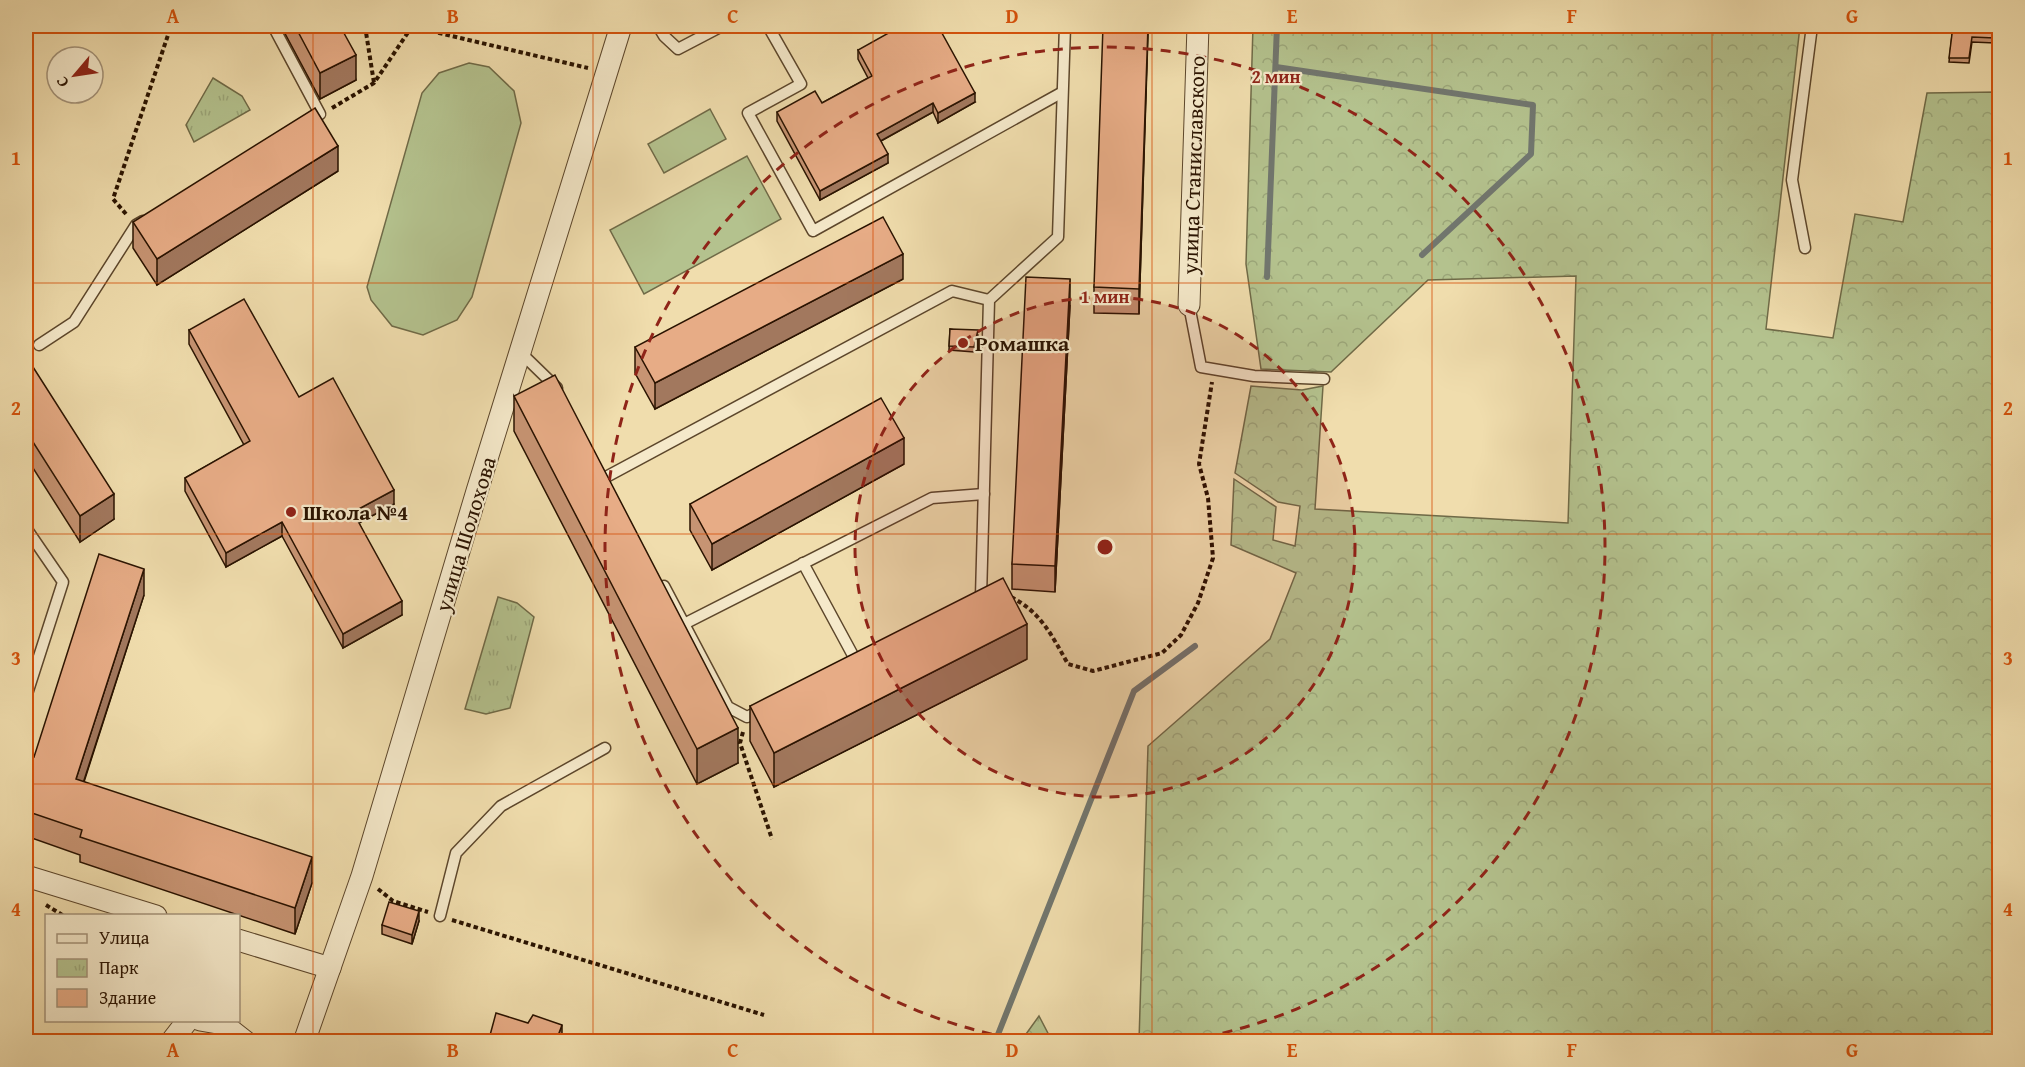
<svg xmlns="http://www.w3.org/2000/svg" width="2025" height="1067" viewBox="0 0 2025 1067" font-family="'Gentium Book Plus',serif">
<defs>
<pattern id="forest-crowns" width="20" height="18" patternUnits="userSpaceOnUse" patternTransform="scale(1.5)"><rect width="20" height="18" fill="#b4c28e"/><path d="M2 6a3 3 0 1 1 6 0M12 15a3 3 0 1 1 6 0" fill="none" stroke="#9ba679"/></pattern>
<pattern id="park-tufts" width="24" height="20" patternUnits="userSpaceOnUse" patternTransform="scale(1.5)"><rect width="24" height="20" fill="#b4c28e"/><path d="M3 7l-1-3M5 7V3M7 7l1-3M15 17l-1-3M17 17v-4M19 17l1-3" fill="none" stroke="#9ba679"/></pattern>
</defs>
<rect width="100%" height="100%" fill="#f0ddad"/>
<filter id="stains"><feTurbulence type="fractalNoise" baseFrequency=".00333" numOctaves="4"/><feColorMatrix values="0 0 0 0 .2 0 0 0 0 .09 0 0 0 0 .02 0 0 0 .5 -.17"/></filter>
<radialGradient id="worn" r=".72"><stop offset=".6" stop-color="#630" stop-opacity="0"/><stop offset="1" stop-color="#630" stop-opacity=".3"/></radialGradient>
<g fill="#b4c28e" stroke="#6f6a47" stroke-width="1.5">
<polygon points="469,63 489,67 514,91 521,123 472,297 457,320 423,335 392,326 371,300 367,287 422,93 439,73"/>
<polygon points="710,109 726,139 664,173 648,144"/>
<polygon points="747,156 781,219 644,294 610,230"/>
</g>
<g fill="url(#forest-crowns)" stroke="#6f6a47" stroke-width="1.5">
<polygon points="1253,26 1581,26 1607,30 1608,26 1800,26 1766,329 1833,338 1855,214 1903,222 1927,93 1999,92 1999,1041 1139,1041 1148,746 1270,639 1296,573 1231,545 1234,479 1276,507 1273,540 1295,546 1300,506 1278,502 1235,473 1251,386 1302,390 1323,386 1315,509 1568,523 1576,276 1428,280 1331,372 1261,369 1246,264"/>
<polygon points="1039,1016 1052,1041 1021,1041"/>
</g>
<g fill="url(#park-tufts)" stroke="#6f6a47" stroke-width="1.5">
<polygon points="213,78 242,96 250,110 194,142 186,125"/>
<polygon points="498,597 517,603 534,617 510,708 486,714 465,709"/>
</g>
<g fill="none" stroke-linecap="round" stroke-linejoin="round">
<g stroke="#71766e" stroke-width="6">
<polyline points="1276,67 1533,105 1531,154 1422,255"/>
<polyline points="1267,277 1277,26"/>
<polyline points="995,1042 1134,691 1195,646"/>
</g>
<defs>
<g id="lane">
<polyline points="273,26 320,114 308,122"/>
<polyline points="658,26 664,36 678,49 722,26"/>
<polyline points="768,26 801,84 748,113 813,231 1061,93"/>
<polyline points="1805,248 1792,180 1812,26"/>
<polyline points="1189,305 1201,367 1254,376 1324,379"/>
<polyline points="39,345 74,322 136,225 143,221"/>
<polyline points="521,353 557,388"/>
<polyline points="606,477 952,291 989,300"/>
<polyline points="26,528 63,582 26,697"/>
<polyline points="803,563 856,661"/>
<polyline points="664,586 728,707 747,717 761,710"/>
<polyline points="975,600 981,597 989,300 1058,237 1065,26"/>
<polyline points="684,624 932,498 984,494"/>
<polyline points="440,916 456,853 501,806 605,748"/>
</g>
<g id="street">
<polyline points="1189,305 1198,26"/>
<polyline points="26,876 156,916"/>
<polyline points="238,940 330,968"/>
<polyline points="200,1020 223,1024 246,1042"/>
<polyline points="171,1042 188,1020"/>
<polyline points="304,1042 362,876 477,491 621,26"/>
</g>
</defs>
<use href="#lane" stroke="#5c462b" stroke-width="13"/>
<use href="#street" stroke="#5c462b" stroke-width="23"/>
<g stroke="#2a1300" stroke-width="4" stroke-dasharray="4.5 3" stroke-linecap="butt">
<polyline points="365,26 374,83"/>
<polyline points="409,26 588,68"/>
<polyline points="332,108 374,83 411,28"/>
<polyline points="126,214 113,199 171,26"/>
<path d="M1011,597C1041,612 1052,636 1068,664L1093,671L1162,653L1181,635L1198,603L1213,558L1208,498L1199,464L1212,382"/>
<polyline points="743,732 740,743 772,839"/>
<polyline points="378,889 393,901 428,912"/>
<polyline points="46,905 64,916"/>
<polyline points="452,920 764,1015"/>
</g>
<use href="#lane" stroke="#f5e9ca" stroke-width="10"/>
<use href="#street" stroke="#f5e9ca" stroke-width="21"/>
</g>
<g fill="#c79473" stroke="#2a1300" stroke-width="1.5">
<polygon points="281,26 340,26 356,80 320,99"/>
<polygon points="1148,26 1139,314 1094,313 1094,287"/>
<polygon points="1953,26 1975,26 1974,29 2000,26 1995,43 1972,42 1969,63 1949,62"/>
<polygon points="858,50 975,102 938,123 933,112 881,141 888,163 820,200 777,121 777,112 822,103 868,78 858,59"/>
<polygon points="338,171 157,285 133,248 133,222"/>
<polygon points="903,279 655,409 635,373 635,347"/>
<polygon points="1070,305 1055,592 1012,589 1012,564"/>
<polygon points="950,329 978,335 974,352 949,350"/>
<polygon points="189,330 299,397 394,504 359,523 402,615 343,648 282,536 226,567 185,491 185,478 244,445 189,344"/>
<polygon points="26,356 114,519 80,542 26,457"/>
<polygon points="514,396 738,763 697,784 514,431"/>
<polygon points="904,464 712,570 690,530 690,504"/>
<polygon points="144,595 84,782 312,883 295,934 80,862 80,855 26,836 26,754 34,757"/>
<polygon points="1027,659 774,787 750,741 750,706"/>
<polygon points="419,921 412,944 382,934 382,925"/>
<polygon points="562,1034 559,1041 489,1041 489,1039"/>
</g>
<g fill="#a2785e" stroke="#2a1300" stroke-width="1.5">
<polygon points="1148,26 1148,34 1139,314 1139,289"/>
<polygon points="2000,36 2000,41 1995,43 1995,38"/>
<polygon points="356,55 356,80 320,99 320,73"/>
<polygon points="975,93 975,102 938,123 938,113"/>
<polygon points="933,103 933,112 877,143 877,134"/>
<polygon points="338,146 338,171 157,285 157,259"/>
<polygon points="888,154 888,163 820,200 820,191"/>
<polygon points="903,254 903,279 655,409 655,383"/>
<polygon points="1070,279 1070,305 1055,592 1055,566"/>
<polygon points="904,438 904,464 712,570 712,544"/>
<polygon points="394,490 394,504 353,526 353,512"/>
<polygon points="114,494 114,519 80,542 80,516"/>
<polygon points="282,522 282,536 226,567 226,553"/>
<polygon points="144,569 144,595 76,805 76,779"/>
<polygon points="402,601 402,615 343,648 343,634"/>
<polygon points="1027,624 1027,659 774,787 774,753"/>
<polygon points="738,728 738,763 697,784 697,749"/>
<polygon points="312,857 312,883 295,934 295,908"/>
<polygon points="419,911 419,921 412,944 412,935"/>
<polygon points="562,1025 562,1034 559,1041 556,1041"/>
</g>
<g fill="#e7ac86" stroke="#2a1300" stroke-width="1.5">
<polygon points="295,26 340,26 356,55 320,73"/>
<polygon points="901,26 938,26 975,93 938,113 933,103 877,134 888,154 820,191 777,112 815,91 822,103 872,76 858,50"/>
<polygon points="1103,26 1148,26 1139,289 1094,287"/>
<polygon points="1953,26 1974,26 1974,29 1981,26 2000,26 2000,36 1995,38 1972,37 1969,58 1949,58"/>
<polygon points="315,108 338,146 157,259 133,222"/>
<polygon points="883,217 903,254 655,383 635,347"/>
<polygon points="1026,277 1070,279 1055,566 1012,564"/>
<polygon points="244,299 299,397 333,378 394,490 353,512 402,601 343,634 282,522 226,553 185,478 250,441 189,330"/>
<polygon points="950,329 978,330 974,347 949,346"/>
<polygon points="26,356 114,494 80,516 26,431"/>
<polygon points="555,375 738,728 697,749 514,396"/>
<polygon points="881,398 904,438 712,544 690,504"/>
<polygon points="99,554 144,569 76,779 312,857 295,908 80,837 82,830 26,811 26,754 34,757"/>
<polygon points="1003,578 1027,624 774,753 750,706"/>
<polygon points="389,902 419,911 412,935 382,925"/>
<polygon points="496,1013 528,1023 533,1015 562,1025 556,1041 500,1041 489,1039"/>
</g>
<path fill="none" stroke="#d5520b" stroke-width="1.5" stroke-opacity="0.55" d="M313,26V1042M593,26V1042M873,26V1042M1152,26V1042M1432,26V1042M1712,26V1042M26,283H2000M26,534H2000M26,784H2000"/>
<circle cx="1105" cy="547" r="250" fill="#8f2418" fill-opacity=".12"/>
<g fill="none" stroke="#8f2418" stroke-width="3" stroke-dasharray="10 8">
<circle cx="1105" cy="547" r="250"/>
<path d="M1027 1041A500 500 0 1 1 1183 1041"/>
</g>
<g fill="#8f2418" stroke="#f5e9ca" stroke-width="2">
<circle cx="963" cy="343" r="6"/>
<circle cx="291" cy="512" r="6"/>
</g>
<g text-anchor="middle" stroke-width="4.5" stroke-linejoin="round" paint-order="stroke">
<g font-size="22" fill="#2a1300" stroke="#f5e9ca">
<text transform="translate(1193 165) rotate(-88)" y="8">улица Станиславского</text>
<text transform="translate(465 534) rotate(-73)" y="8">улица Шолохова</text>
</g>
<g font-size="22" font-weight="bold" fill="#2a1300" stroke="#f5e9ca" text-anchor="start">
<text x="975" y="351">Ромашка</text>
<text x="303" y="520">Школа №4</text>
</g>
</g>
<circle cx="1105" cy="547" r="9" fill="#8f2418" stroke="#f5e9ca" stroke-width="3"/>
<g font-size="18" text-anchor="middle" font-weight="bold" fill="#8f2418" stroke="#f5e9ca" stroke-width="4.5" stroke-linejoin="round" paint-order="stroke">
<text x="1276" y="83">2 мин</text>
<text x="1105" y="303">1 мин</text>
</g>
<rect width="2025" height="1067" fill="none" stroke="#f0ddad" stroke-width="66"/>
<rect x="45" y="914" width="195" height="108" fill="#f5e9ca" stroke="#a49379" stroke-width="1.5"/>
<rect x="57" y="934" width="30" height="9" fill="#f5e9ca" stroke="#a49379" stroke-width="1.5"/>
<text x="99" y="944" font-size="18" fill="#2a1300">Улица</text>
<rect x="57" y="959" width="30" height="18" fill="url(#park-tufts)" stroke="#a49379" stroke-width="1.5"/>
<text x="99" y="974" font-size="18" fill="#2a1300">Парк</text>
<rect x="57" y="989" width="30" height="18" fill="#e7ac86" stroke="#a49379" stroke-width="1.5"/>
<text x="99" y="1004" font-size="18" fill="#2a1300">Здание</text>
<g transform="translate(75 75) rotate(241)"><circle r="28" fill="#f5e9ca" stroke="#a49379" stroke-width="1.5"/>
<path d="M0-4.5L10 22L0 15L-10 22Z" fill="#8f2418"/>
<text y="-9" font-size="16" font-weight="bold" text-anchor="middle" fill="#2a1300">С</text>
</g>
<rect x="33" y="33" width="1959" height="1001" fill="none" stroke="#d5520b" stroke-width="2"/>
<g font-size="20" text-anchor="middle" font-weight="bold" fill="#d5520b">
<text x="173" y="23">A</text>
<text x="453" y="23">B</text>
<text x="733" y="23">C</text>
<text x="1012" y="23">D</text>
<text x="1292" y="23">E</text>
<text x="1572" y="23">F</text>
<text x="1852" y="23">G</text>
<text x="16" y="165">1</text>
<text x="2008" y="165">1</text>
<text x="16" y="415">2</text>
<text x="2008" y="415">2</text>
<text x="16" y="665">3</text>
<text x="2008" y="665">3</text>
<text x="16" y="916">4</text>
<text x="2008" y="916">4</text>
<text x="173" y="1057">A</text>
<text x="453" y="1057">B</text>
<text x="733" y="1057">C</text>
<text x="1012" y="1057">D</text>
<text x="1292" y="1057">E</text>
<text x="1572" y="1057">F</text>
<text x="1852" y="1057">G</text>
</g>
<rect width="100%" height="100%" filter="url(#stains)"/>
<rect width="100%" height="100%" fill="url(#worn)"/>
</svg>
